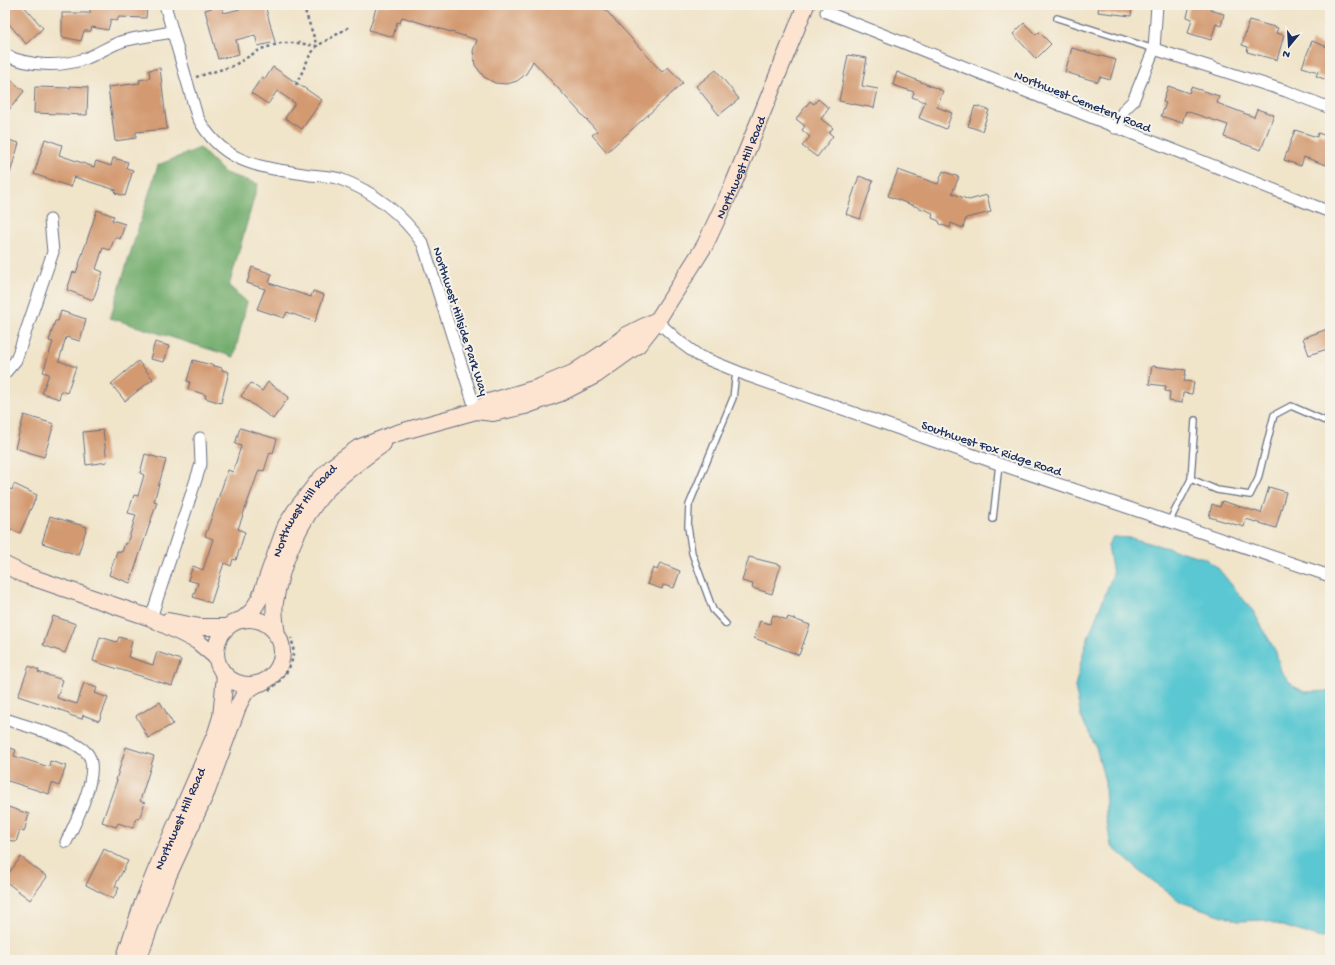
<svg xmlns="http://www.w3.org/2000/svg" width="1335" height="965" viewBox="0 0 1335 965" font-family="'Gochi Hand',sans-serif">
<rect width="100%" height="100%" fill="#f7f3e8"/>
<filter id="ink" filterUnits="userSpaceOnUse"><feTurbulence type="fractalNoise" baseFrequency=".025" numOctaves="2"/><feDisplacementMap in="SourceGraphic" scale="8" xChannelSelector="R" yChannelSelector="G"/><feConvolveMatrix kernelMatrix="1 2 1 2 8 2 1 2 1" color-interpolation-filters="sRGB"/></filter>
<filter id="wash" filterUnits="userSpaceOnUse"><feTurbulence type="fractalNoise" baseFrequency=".012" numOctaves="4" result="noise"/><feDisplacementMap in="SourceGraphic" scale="16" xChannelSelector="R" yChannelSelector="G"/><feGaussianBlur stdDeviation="0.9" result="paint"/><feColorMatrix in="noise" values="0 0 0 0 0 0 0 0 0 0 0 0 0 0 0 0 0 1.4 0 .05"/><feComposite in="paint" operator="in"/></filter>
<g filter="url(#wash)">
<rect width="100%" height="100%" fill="#f0e4c9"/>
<polygon fill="#71ac6c" stroke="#466e65" points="200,148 225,173 258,184 229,286 247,302 234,357 110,318 158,165"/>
<polygon fill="#5ac7d2" stroke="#3a7b98" points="1113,537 1131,538 1204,558 1217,567 1253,611 1276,652 1281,671 1293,686 1305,692 1330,691 1330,937 1321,938 1264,920 1238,921 1181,902 1140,871 1111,846 1106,817 1105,782 1096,747 1081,717 1075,687 1085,646 1113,574 1108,545"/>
<g id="blocks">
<g fill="#d39a71">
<polygon points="5,5 23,5 43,28 26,44 5,19"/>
<polygon points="90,5 147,5 146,18 119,17 117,21 111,19 108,30 92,27 91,31 84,31 81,41 62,37 62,13 90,13"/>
<polygon points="222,5 224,13 244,8 243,5 265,5 275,42 258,46 255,35 236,40 239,54 218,59 205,10"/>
<polygon points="377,5 601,5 662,72 668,67 683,83 607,152 592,135 597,131 533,61 526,74 517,81 507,84 495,83 484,77 475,65 473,51 477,40 402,17 400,23 397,22 393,37 369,30"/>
<polygon points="1099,5 1132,5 1131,16 1098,12"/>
<polygon points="1190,5 1212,5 1210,10 1224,14 1221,26 1216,24 1211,40 1188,33 1192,19 1187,17"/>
<polygon points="1249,20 1278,28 1276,33 1284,35 1277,60 1247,52 1248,47 1242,45"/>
<polygon points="1024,23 1036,35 1039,32 1051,44 1036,59 1013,34"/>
<polygon points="1312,41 1330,48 1330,81 1316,76 1318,72 1302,67"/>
<polygon points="1072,48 1116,60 1110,80 1100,77 1098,82 1065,72"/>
<polygon points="848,55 867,58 862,86 878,89 874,108 839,101"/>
<polygon points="273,67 322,100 302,129 285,118 295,103 277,91 268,104 251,93 262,77 265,79"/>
<polygon points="160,68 167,129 136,132 136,138 115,141 108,87 140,83 139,80 150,78 149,70"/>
<polygon points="716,70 739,99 719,115 696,86"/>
<polygon points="897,72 943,91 937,107 952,113 946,129 919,118 925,102 912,97 914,92 893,85"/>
<polygon points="5,75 24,91 5,115"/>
<polygon points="70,86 88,87 87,115 34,113 35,87 70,88"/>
<polygon points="1168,86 1189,93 1191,87 1219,96 1217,103 1254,117 1257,109 1274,115 1261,150 1224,137 1228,125 1186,111 1182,123 1161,116 1166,103 1163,102"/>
<polygon points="818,99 829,108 821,119 833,128 829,133 833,136 817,157 802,146 810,137 802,130 805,126 796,119 810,101 814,104"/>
<polygon points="975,106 989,110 982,131 968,126"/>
<polygon points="1295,130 1317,137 1318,133 1329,137 1327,141 1330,142 1330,154 1326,165 1304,157 1301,166 1284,160"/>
<polygon points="5,139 19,143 8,180 5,180"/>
<polygon points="45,139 62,145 59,155 94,167 96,161 111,166 113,158 128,162 126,168 133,170 125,196 115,193 116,190 74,177 71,187 34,174"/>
<polygon points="898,170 938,184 943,171 959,177 952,193 969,200 987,195 991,212 966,218 963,228 951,223 950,228 940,224 939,221 932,218 933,213 888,196"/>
<polygon points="859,176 873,181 860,219 846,214"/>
<polygon points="97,210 114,216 112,220 125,224 120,239 115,237 110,250 103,248 96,269 103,272 93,300 67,290 73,272 76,273"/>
<polygon points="252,267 272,274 269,283 311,297 313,291 324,295 315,322 287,312 284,318 257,309 265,289 247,283"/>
<polygon points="61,311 86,319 80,341 66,337 59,361 76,367 67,393 61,391 59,399 42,393 49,374 43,372 53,342 49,341 55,321 58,321"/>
<polygon points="1330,328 1330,348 1309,355 1303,338"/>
<polygon points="155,342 169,346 164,362 150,359"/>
<polygon points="193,360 222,368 222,370 229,372 221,403 205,398 206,395 188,389 190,382 187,381"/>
<polygon points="138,361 153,379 125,401 111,384"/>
<polygon points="1152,366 1186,370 1184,381 1194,382 1192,394 1183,393 1182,403 1169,401 1170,392 1165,391 1166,386 1149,384"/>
<polygon points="268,382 289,397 273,419 241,396 251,383 262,391"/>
<polygon points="24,415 54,424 44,457 15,448"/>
<polygon points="240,428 277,439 273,453 270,452 264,471 259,470 238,529 245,532 236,560 233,559 231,566 224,563 211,603 193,597 198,583 188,580 193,566 203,570 213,539 205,536 228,470 233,472 241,446 235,444"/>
<polygon points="103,430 107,462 86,465 83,432"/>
<polygon points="145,454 166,460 154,501 157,502 130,583 109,575 117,551 122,552 125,543 127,544 136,515 128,513 134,495 138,496 144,475 140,473"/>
<polygon points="14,484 37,495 20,533 5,527 5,487 12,490"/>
<polygon points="1269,487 1286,492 1276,528 1246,519 1244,527 1209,517 1212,504 1220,507 1222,501 1261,513"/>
<polygon points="50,516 87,527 78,555 42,543"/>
<polygon points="749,557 781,565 772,594 752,588 753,584 742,581"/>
<polygon points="660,563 680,571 674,588 663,585 662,589 647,584 653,568 657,570"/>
<polygon points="773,615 787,620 788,617 810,625 799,655 754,638 760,621 770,624"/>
<polygon points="53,616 76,624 65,653 43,645"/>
<polygon points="100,637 117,642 119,637 132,641 128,657 153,665 157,652 181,660 172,686 93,661"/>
<polygon points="29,666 39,670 38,672 63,680 57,698 77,704 84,683 97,688 95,693 108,698 99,721 83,715 82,719 69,715 69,713 18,696"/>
<polygon points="160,702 173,724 148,738 136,716"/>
<polygon points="5,746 16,750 14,756 49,767 50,761 66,766 59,786 52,783 49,794 5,780"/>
<polygon points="126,747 154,756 140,801 145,803 139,819 136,818 133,828 118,823 116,827 102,822 117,780 116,780"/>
<polygon points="5,806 29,814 24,832 20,830 16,842 5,839"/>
<polygon points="104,849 128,861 115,886 119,888 113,899 86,885"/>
<polygon points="21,857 47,877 30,900 5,881 5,878"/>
</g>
</g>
</g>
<g filter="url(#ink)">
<use href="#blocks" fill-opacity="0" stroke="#666e83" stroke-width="1"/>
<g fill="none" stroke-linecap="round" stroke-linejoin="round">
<defs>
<g id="lane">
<polyline points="1057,18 1154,49"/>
<polyline points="1191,479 1217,490 1250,495 1258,479 1274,415 1291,406 1330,423"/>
<polyline points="993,519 999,464"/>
<polyline points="1169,522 1191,479 1195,420"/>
<polyline points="726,624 713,610 692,553 688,527 689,505 733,398 736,372"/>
</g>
<g id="street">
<path d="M165,5L197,116C222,165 261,167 310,175C320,176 331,176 340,179C375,192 402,214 423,244L476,411"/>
<polyline points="826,12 1330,212"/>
<polyline points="1154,49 1286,91 1330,108"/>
<path d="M5,55C29,66 61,68 87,58C99,53 111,45 123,41C139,37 156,35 172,32"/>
<polyline points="1115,128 1124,110 1133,101 1154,49 1157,5"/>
<polyline points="657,321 680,342 699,356 746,375 999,464 1330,576"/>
<polyline points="5,373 16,360 53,252 50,220"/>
<polyline points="151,618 201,464 200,438"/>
<path d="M5,719C25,726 74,738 87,753C102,770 75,824 66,842"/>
</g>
<g id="secondary">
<path id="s1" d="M476,411L493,413L525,406L561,393L596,375L638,345L657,321L705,245L733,185L806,5"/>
<polyline points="5,565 25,575 151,618 197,641 216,657"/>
<circle cx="249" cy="652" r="33"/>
<path id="s2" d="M242,620L252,611L260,598L286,525L295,511L319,480L333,466L358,448L397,433L476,411L489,402L537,388L573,373L602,354L627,335L655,321"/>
<polyline points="168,621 200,627 227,627"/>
<path d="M277,636C276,625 273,613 275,602C280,569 295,531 315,504C332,480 360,461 383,444"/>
<path id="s3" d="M124,960L142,905L156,870L216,733L221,717L225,675"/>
<polyline points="138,960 168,876 207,791 239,704 246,691 257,684"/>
</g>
</defs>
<use href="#lane" stroke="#666e83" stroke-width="8"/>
<use href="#street" stroke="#666e83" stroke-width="13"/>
<use href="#secondary" stroke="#666e83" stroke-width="18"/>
<g stroke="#666e83" stroke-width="2.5" stroke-dasharray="3 3" stroke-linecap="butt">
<polyline points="196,77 233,66 261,49 281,43 298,43 317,46 351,26"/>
<polyline points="296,85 310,55 317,46 303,5"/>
<path d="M269,690C285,679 299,659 291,638"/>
</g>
<use href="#lane" stroke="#fff" stroke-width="5.5"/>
<use href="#street" stroke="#fff" stroke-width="11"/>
<use href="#secondary" stroke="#fde4d0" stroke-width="16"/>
</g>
</g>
<g text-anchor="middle" stroke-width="4" stroke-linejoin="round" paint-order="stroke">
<g font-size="13" fill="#1b2f5e" stroke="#f7f3e8">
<text transform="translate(1083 100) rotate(22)" y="5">Northwest Cemetery Road</text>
<text dy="5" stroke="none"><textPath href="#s1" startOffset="385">Northwest Hill Road</textPath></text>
<text transform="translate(462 321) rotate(72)" y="5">Northwest Hillside Park Way</text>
<text transform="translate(992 447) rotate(19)" y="5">Southwest Fox Ridge Road</text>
<text dy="5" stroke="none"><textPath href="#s2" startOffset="128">Northwest Hill Road</textPath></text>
<text dy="5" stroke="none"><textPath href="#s3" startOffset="152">Northwest Hill Road</textPath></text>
</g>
</g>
<rect width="1335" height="965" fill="none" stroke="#f7f3e8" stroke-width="20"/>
<g transform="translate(1289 46) rotate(198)" stroke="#f7f3e8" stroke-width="3" paint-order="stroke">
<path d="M0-3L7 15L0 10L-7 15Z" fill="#1b2f5e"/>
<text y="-6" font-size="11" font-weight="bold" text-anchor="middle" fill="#1b2f5e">N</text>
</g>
</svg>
